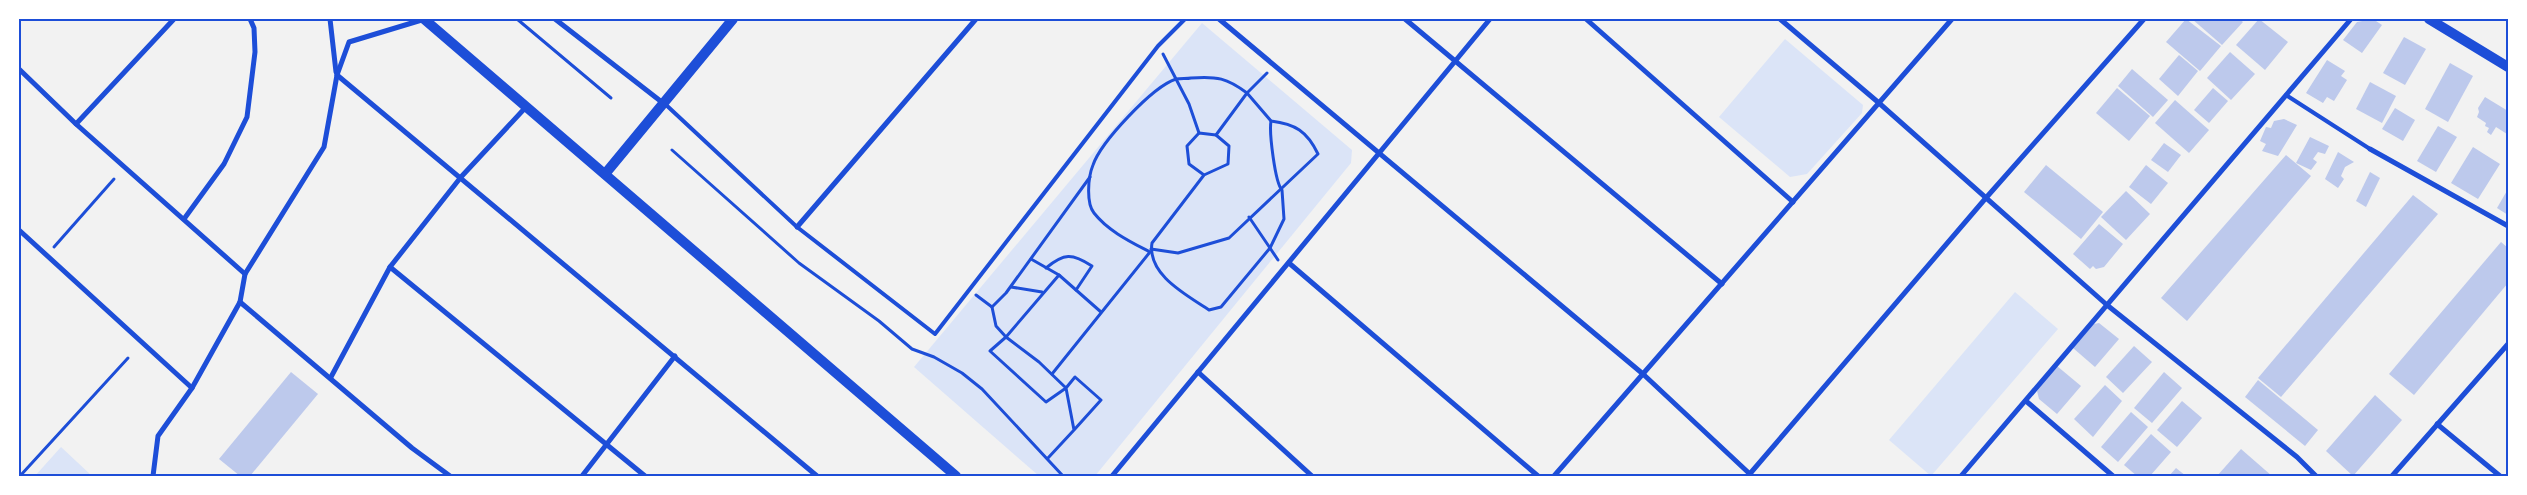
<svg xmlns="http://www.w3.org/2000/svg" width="2527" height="495" viewBox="0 0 2527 495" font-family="Figtree,sans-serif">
<rect width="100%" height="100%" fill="#f2f2f2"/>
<g fill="#dbe4f7">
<polygon points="1202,23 1352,150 1351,163 1095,476 1039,476 914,367"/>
<polygon points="1785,39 1863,105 1862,113 1807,174 1790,177 1719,117"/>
<polygon points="2015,292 2058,329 1931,476 1889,440"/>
<polygon points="61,447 92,476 35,476"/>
</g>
<g fill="#bdc9ec">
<polygon points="2186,19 2221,46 2200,71 2166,42"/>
<polygon points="2192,19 2239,19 2243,22 2222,45"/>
<polygon points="2259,19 2288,42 2265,70 2236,45"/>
<polygon points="2373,19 2382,25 2362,53 2343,40 2357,22"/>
<polygon points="2404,37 2426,49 2405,85 2383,73"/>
<polygon points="2230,52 2255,74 2231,100 2207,78"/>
<polygon points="2179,55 2198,71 2178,96 2159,79"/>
<polygon points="2327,60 2345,71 2341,76 2347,80 2334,101 2327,97 2323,103 2306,93"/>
<polygon points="2450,63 2473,76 2448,122 2425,109"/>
<polygon points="2132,69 2168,100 2153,117 2118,86"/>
<polygon points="2370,82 2396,96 2382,123 2356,109"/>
<polygon points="2117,88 2150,116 2129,141 2096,113"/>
<polygon points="2213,88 2228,101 2209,123 2194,110"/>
<polygon points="2485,97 2508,111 2507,134 2496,127 2491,135 2487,132 2489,128 2485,126 2486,123 2477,117 2479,112 2478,108"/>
<polygon points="2175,100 2209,130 2189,153 2155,123"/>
<polygon points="2395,108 2415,120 2403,141 2382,129"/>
<polygon points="2284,119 2297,125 2278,156 2262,151 2266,144 2260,141 2266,127 2271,128 2274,121"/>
<polygon points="2438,126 2457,137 2436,172 2417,161"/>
<polygon points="2310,137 2329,146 2325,154 2318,152 2313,159 2317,162 2311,170 2296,163"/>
<polygon points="2164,143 2181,155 2168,172 2151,160"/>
<polygon points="2473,147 2500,164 2478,199 2451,183"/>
<polygon points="2338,152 2354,162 2345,167 2341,176 2344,179 2338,188 2325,179"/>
<polygon points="2286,155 2311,176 2187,321 2161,298"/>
<polygon points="2046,165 2103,212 2081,239 2024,192"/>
<polygon points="2146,165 2168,183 2151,204 2129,187"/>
<polygon points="2370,172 2380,178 2366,207 2356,201"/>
<polygon points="2508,189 2508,215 2497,208"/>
<polygon points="2126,191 2150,214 2126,240 2101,217"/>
<polygon points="2413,195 2438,214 2281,397 2258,378"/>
<polygon points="2099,224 2123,244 2104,267 2096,269 2093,266 2090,269 2073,254"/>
<polygon points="2501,242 2508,248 2508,283 2414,395 2389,374"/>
<polygon points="2099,323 2119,339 2095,367 2073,348 2094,324"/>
<polygon points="2134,346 2152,362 2123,393 2106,377"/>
<polygon points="2057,366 2081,386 2057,414 2039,399 2037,391"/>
<polygon points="291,372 318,394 250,476 240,476 219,459"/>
<polygon points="2164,372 2182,388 2152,423 2134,408"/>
<polygon points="2258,380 2318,430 2305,446 2245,397"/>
<polygon points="2105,385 2122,401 2093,437 2074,419"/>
<polygon points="2375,395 2402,420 2353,476 2326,451"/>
<polygon points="2182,401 2202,418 2177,447 2157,430"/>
<polygon points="2131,412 2148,427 2118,462 2101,447"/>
<polygon points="2151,434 2171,452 2150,476 2137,476 2124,465"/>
<polygon points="2241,449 2272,476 2217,476"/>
<polygon points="2176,468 2186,476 2169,476"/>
</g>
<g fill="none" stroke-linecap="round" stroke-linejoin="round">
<g stroke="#1d4ed8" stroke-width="3">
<polyline points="517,19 611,98"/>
<polyline points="1163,54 1189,104 1199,133"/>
<polyline points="672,150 799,263 879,321 912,349 934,357 962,373 982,389 1063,476"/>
<path d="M1204,175L1189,164L1187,146L1199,133L1216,135L1229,146L1228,164L1204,175L1152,243C1147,275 1187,295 1209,310L1221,307L1270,248L1278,260"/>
<path d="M1249,217L1270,248L1284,219L1282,190C1275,183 1269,132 1271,121"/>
<polyline points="54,247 114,179"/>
<path d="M1151,249L1178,253L1229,238L1318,154C1307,131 1295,124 1271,121L1247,93L1267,73"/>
<path d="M1046,268C1064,253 1072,253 1092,266L1076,290"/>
<polyline points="1059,275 1101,312"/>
<polyline points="1011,287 1042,292"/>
<polyline points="976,295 992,307 1006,293 1090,177"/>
<polyline points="992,307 996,326 1006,337 1059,275 1031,259"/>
<path d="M1052,374L1150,252C1131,242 1108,231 1094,213C1086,203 1088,177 1093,165C1101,142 1152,87 1176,79C1181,78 1187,79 1191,78C1217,76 1227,78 1247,93L1216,135"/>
<polyline points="1048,458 1074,430 1066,388 1046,402 990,351 1006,337 1039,362 1066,388 1075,377 1101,400 1074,430"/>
<polyline points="20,476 128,358"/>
</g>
<g stroke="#1d4ed8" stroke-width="4">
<polyline points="2286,95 2370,149"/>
<polyline points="664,103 797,227 935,334 1158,46 1185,19"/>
</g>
<g stroke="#1d4ed8" stroke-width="5">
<polyline points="330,19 336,72"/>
<polyline points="555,19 663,103"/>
<polyline points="1219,19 1643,374 1752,476"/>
<polyline points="1405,19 1722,284"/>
<polyline points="1586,19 1793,202"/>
<polyline points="1780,19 1879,103 2107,305 2297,457 2316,476"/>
<polyline points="19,69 76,124 245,274"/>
<polyline points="337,75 817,476"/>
<polyline points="76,124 174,19"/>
<polyline points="2370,149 2508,226"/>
<polyline points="184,219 224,164 247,117 255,52 254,28 250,19"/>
<polyline points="797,227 976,19"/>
<polyline points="19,230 192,388"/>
<polyline points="1289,263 1538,476"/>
<polyline points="390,267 645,476"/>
<polyline points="240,302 412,448 450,476"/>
<polyline points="1198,372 1312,476"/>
<polyline points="331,377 390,267 461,177 526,107"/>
<polyline points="2026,401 2113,476"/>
<polyline points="2437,424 2500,476"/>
<polyline points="153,476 158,436 192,388 240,302 245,274 324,147 337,75 349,42 425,19"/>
<polyline points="582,476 675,356"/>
<polyline points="1112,476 1490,19"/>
<polyline points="1554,476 1952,19"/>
<polyline points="1748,476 1985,199 2144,19"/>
<polyline points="1961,476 2351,19"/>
<polyline points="2392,476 2508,344"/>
</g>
<g stroke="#1d4ed8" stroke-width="10">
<polyline points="424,19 956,476"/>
<polyline points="2429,19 2508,67"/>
<polyline points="605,174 733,19"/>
</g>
</g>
<rect width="2527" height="495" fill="none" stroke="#ffffff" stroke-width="40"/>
<rect x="20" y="20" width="2487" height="455" fill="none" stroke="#1d4ed8" stroke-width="2"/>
</svg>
